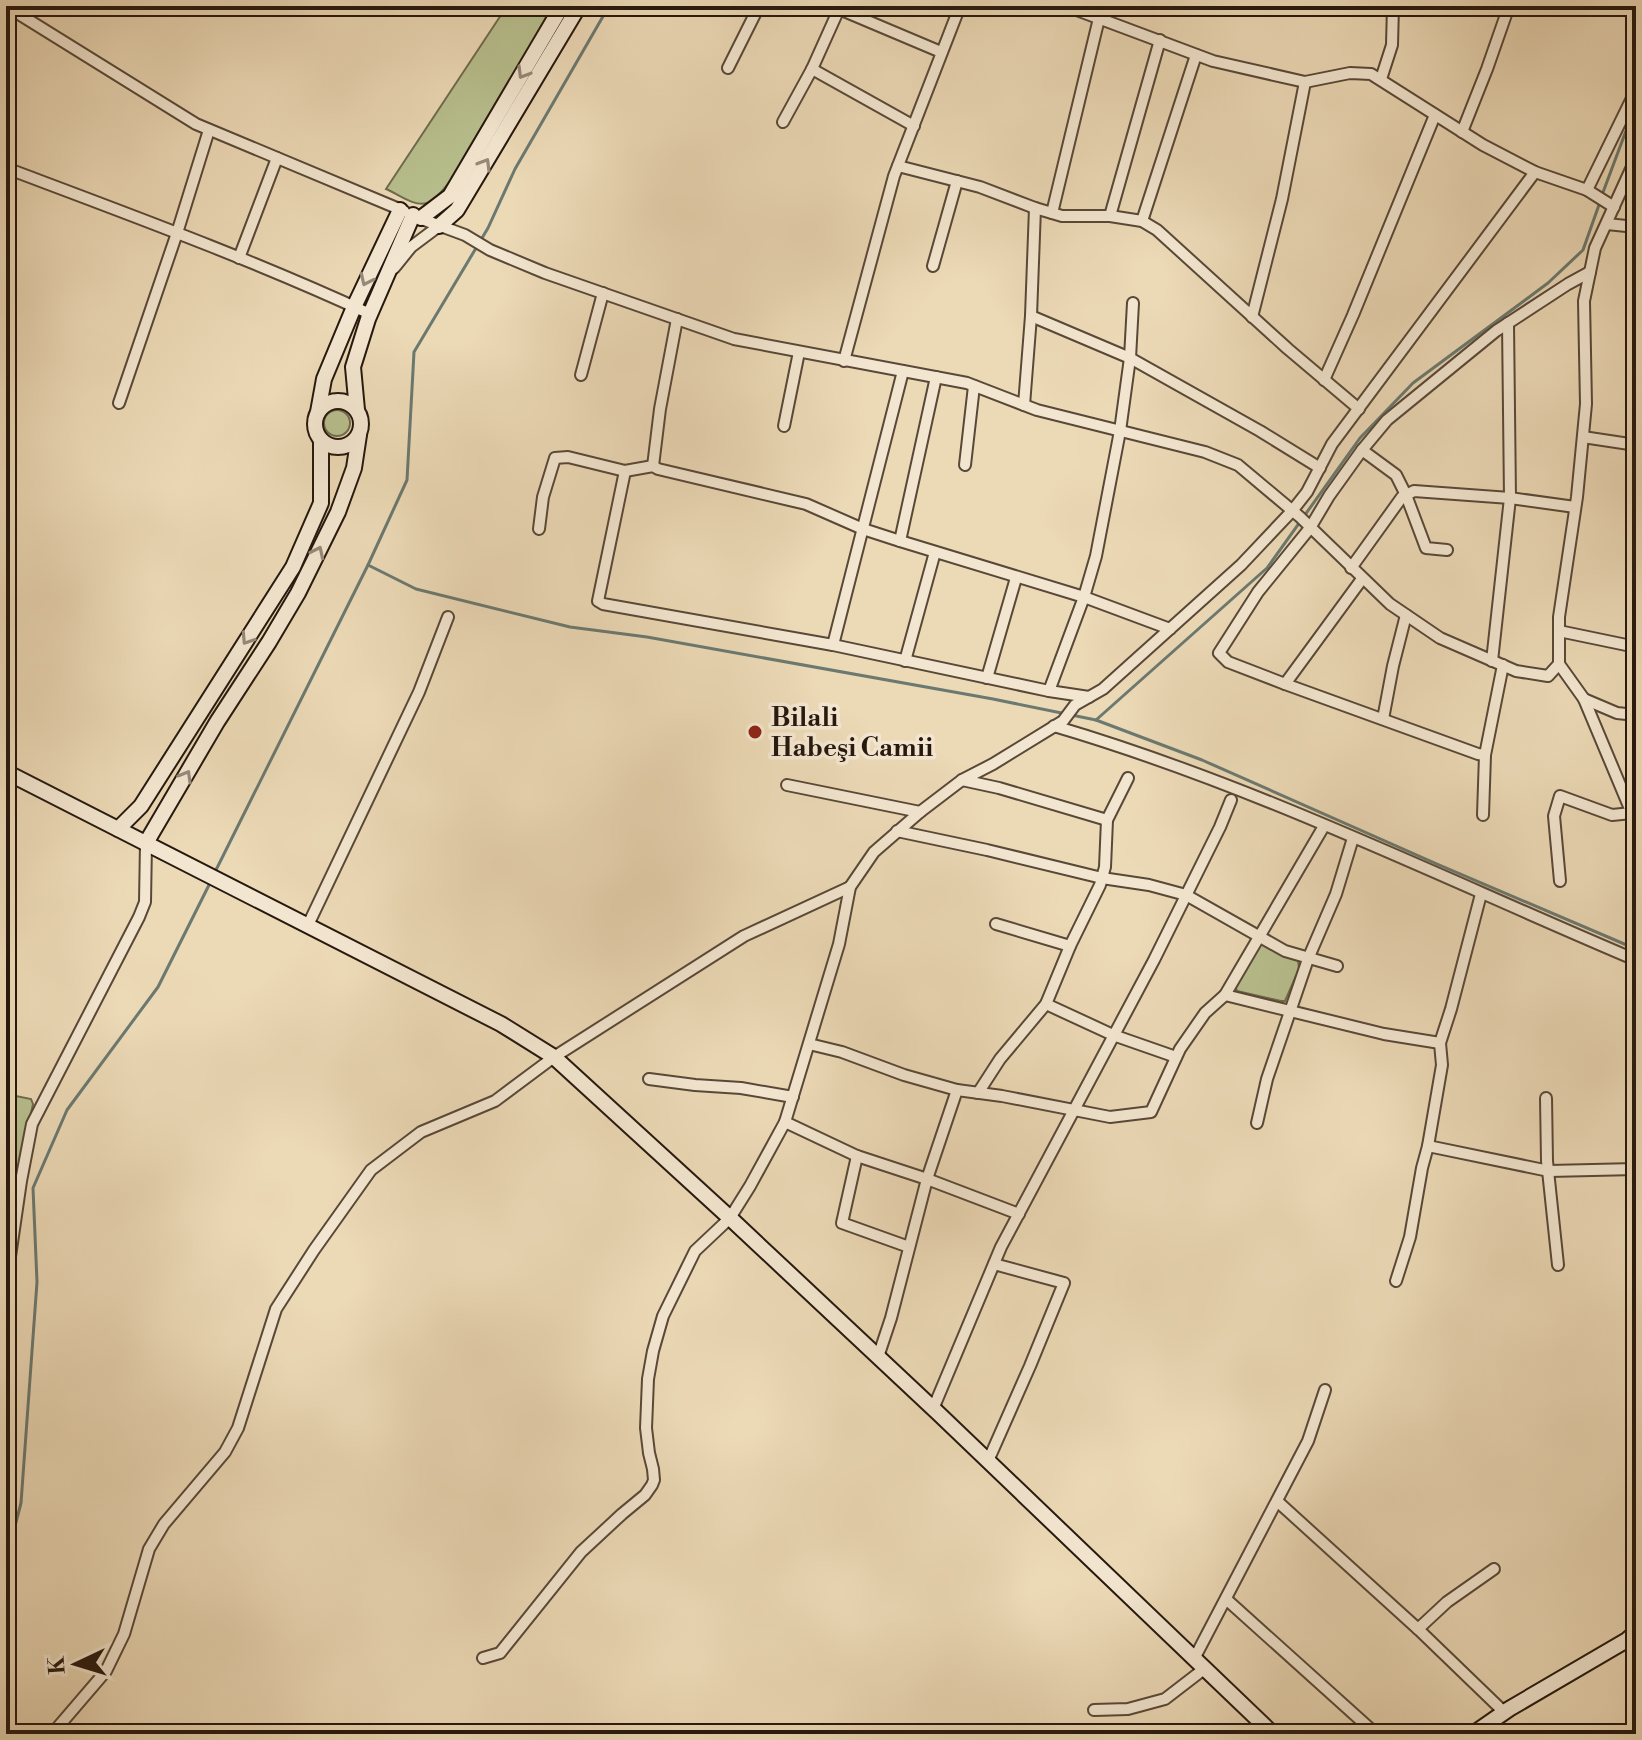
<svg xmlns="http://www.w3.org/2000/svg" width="1642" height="1740" viewBox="0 0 1642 1740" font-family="'Libre Bodoni',serif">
<rect width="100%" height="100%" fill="#ecd9b6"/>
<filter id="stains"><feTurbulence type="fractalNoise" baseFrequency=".0025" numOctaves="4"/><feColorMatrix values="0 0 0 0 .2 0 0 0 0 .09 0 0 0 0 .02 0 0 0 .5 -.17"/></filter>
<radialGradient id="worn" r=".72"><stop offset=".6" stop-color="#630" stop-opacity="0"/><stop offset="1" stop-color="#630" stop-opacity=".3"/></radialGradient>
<g fill="#b8bf8e" stroke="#6f6c4e" stroke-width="2">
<path d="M507,6H556C538,38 454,195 427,203C414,207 398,194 386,189Z"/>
<circle cx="337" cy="423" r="13"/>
<polygon points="1259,943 1298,959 1299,969 1285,1001 1281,1001 1237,991 1235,985"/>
<polygon points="6,1094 31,1099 33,1104 18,1178 9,1190 6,1191"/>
</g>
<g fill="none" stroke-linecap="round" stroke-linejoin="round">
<g stroke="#6b7970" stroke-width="3">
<polyline points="1602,195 1636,104"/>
<polyline points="368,565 416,589 570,627 647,637 993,699 1096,720 1202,760 1437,864 1636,949"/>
<polyline points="1096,720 1267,568 1360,438 1413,383 1548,283 1583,250 1600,202"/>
<polyline points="214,874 368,565 407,480 414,352 488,228 515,169 609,6"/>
<polyline points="6,1561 21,1503 37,1282 33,1188 67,1110 158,987 211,881"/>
</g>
<defs>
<g id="street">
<polyline points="6,6 196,124 404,211"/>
<polyline points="832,6 941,52"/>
<polyline points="1066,6 1213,61 1305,82 1350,73 1371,74 1483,145 1535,172 1587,190 1614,207"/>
<polyline points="728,68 759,6"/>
<polyline points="812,69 914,126"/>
<polyline points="1381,79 1392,45 1393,6"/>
<polyline points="783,122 812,69 839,9"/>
<polyline points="1462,132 1487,69 1509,6"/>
<polyline points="1636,158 1595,248 1584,301 1586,404 1577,497 1559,617 1559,664 1584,699 1617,713 1636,715"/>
<polyline points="898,166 980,187 1035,208 1062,216 1110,216 1142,221 1157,230 1288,349 1359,409"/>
<path d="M6,168C128,214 251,259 370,314"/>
<polyline points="1587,190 1636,90"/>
<polyline points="1052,213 1102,6"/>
<polyline points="1110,216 1160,40"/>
<polyline points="419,218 465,235 490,250 545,273 734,339 967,383 1037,410 1205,452 1238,465 1300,517 1390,604 1440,638 1516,671 1548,676 1559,664"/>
<polyline points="1142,221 1196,55"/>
<polyline points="1607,224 1636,227"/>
<polyline points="239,258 277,158"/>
<polyline points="933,266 957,181"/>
<polyline points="394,268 411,247 439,226"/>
<polyline points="1031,316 1130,358 1260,431 1320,468"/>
<polyline points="1252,317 1282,199 1305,82"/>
<polyline points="844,361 894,176 960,6"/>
<polyline points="581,375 603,293"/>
<polyline points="1324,380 1353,315 1435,115"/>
<polyline points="119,403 177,233 209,130"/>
<polyline points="1024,405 1031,316 1035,208"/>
<polyline points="784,426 799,352"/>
<polyline points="1583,437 1636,445"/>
<polyline points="1362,450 1396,475 1406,495 1426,548 1447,550"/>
<polyline points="965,465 974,386"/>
<polyline points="653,466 660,409 677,319"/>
<polyline points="625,471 598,601 603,604 833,645 903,371"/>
<polyline points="539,529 543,497 555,458 568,457 625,471 653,466 658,469 806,504 863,529 900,541 1084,597 1170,629"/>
<polyline points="900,541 936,377"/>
<polyline points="1351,568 1402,497 1414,491 1510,498 1575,507"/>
<polyline points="1559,631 1636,647"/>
<polyline points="833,645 1049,691 1089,697"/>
<polyline points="905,661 935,552"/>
<polyline points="1492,661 1510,498 1508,323"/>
<polyline points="987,678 1016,578"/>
<polyline points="1285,684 1362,579"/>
<polyline points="1049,691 1084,597 1096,556 1120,431 1130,358 1133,303"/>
<polyline points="1584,699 1636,823"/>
<polyline points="1383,719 1393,666 1406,615"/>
<path d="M1054,726C1255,785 1444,879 1636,960"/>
<polyline points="1485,755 1478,754 1285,684 1228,662 1219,653 1258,592 1310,528 1329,496 1362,450 1387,420 1496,331 1568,284 1590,272"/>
<polyline points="962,780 999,788 1107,820"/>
<polyline points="787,785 920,812"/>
<polyline points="1483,815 1485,755 1503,665"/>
<polyline points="897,831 987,850 1102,878 1149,885 1186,895 1285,951 1337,966"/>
<polyline points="1560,881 1554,816 1560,796 1612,815 1632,813"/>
<polyline points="996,924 1070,946"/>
<polyline points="308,925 419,692 448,617"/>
<polyline points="1225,995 1384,1034 1440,1043"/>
<polyline points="1046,1004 1113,1035 1176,1057"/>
<polyline points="809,1044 842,1052 904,1075 957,1090 1002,1096 1110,1117 1151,1112 1180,1049 1205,1013 1225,995 1324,826"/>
<polyline points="649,1079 695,1085 741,1088 793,1097"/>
<polyline points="978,1093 1000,1059 1046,1004 1070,946 1100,885 1105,867 1107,820 1128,778"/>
<polyline points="1546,1098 1547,1161 1558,1265"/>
<polyline points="785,1122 857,1156 927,1179 1019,1214"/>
<polyline points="1257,1123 1267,1079 1308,959 1336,894 1353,838"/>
<polyline points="1428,1146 1549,1171 1636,1169"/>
<polyline points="857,1156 842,1223 909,1247"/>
<polyline points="1396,1281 1410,1237 1422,1168 1428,1146 1442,1065 1440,1043 1451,1009 1481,894"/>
<polyline points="6,1284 21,1181 32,1124 139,917 145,902 146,843"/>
<polyline points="878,1357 891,1318 927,1179 957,1090"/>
<polyline points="933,1409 1001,1247 1154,960 1220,827 1231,800"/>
<polyline points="988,1461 1030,1366 1064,1283 994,1264"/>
<polyline points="1277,1501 1418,1629 1504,1712"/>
<polyline points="1226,1599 1376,1734"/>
<polyline points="1418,1629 1447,1602 1494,1569"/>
<polyline points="483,1658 500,1653 581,1552 622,1514 645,1495 652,1485 654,1480 653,1469 649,1453 646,1428 648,1379 653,1351 663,1316 695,1251 730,1218 750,1186 785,1122 839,944 850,887 874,852 920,812 962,780 993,764 1063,721 1075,705 1103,689 1241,565 1292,511 1307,492 1332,444 1535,172"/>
<polyline points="1194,1659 1308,1441 1325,1390"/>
<polyline points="1094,1710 1128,1709 1165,1699 1204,1669"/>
<polyline points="52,1734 106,1671 124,1634 149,1549 164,1524 225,1452 238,1428 276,1309 314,1250 371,1170 421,1132 495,1101 554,1057 744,936 850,887"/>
</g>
<g id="secondary">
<polyline points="421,218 450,196 562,6"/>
<polyline points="439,226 457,210 579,6"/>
<circle cx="338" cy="424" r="23"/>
<polyline points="357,410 353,367 368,319 413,215"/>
<polyline points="318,412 324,379 354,307 400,210"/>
<polyline points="6,772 501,1024 554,1057 730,1218 938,1413 1273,1734"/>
<polyline points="118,829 141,806 293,567 321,503 321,440"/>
<polyline points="146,843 217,722 269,642 298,593 338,512 354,468 359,435"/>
<polyline points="1473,1734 1509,1709 1627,1640 1636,1632"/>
</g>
</defs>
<use href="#street" stroke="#584838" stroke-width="14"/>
<use href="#secondary" stroke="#26180e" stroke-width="18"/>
<use href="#street" stroke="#f3e6d0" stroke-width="10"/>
<use href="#secondary" stroke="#f3e6d0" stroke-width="14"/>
</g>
<defs><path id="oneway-chevron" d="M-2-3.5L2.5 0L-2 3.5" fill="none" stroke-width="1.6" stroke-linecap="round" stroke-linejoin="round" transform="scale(2)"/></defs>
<g stroke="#978979">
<use href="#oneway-chevron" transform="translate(523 73) rotate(121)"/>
<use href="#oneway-chevron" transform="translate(485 164) rotate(-59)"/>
<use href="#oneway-chevron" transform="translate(366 280) rotate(115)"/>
<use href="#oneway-chevron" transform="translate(318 552) rotate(-64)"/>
<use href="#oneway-chevron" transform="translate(247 639) rotate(123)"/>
<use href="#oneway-chevron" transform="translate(186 776) rotate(-60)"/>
</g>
<circle fill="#8f2418" stroke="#f3e6d0" stroke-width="3" cx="755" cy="732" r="8"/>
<g text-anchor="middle" stroke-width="7" stroke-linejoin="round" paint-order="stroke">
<g font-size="26" font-weight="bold" fill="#26180e" stroke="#f3e6d0" text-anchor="start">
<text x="771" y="726">Bilali<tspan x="771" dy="30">Habeşi Camii</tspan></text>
</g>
</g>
<rect width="1642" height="1740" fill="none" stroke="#ecd9b6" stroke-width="32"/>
<rect x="8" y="8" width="1626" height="1724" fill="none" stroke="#26180e" stroke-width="4"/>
<rect x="16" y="16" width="1610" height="1708" fill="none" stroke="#26180e" stroke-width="2"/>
<g transform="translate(76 1664) rotate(266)" stroke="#f3e6d0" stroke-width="6" paint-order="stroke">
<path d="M0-6L14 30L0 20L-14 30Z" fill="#26180e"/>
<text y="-12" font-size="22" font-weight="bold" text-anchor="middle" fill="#26180e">K</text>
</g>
<rect width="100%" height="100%" filter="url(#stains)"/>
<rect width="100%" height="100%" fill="url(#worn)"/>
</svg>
